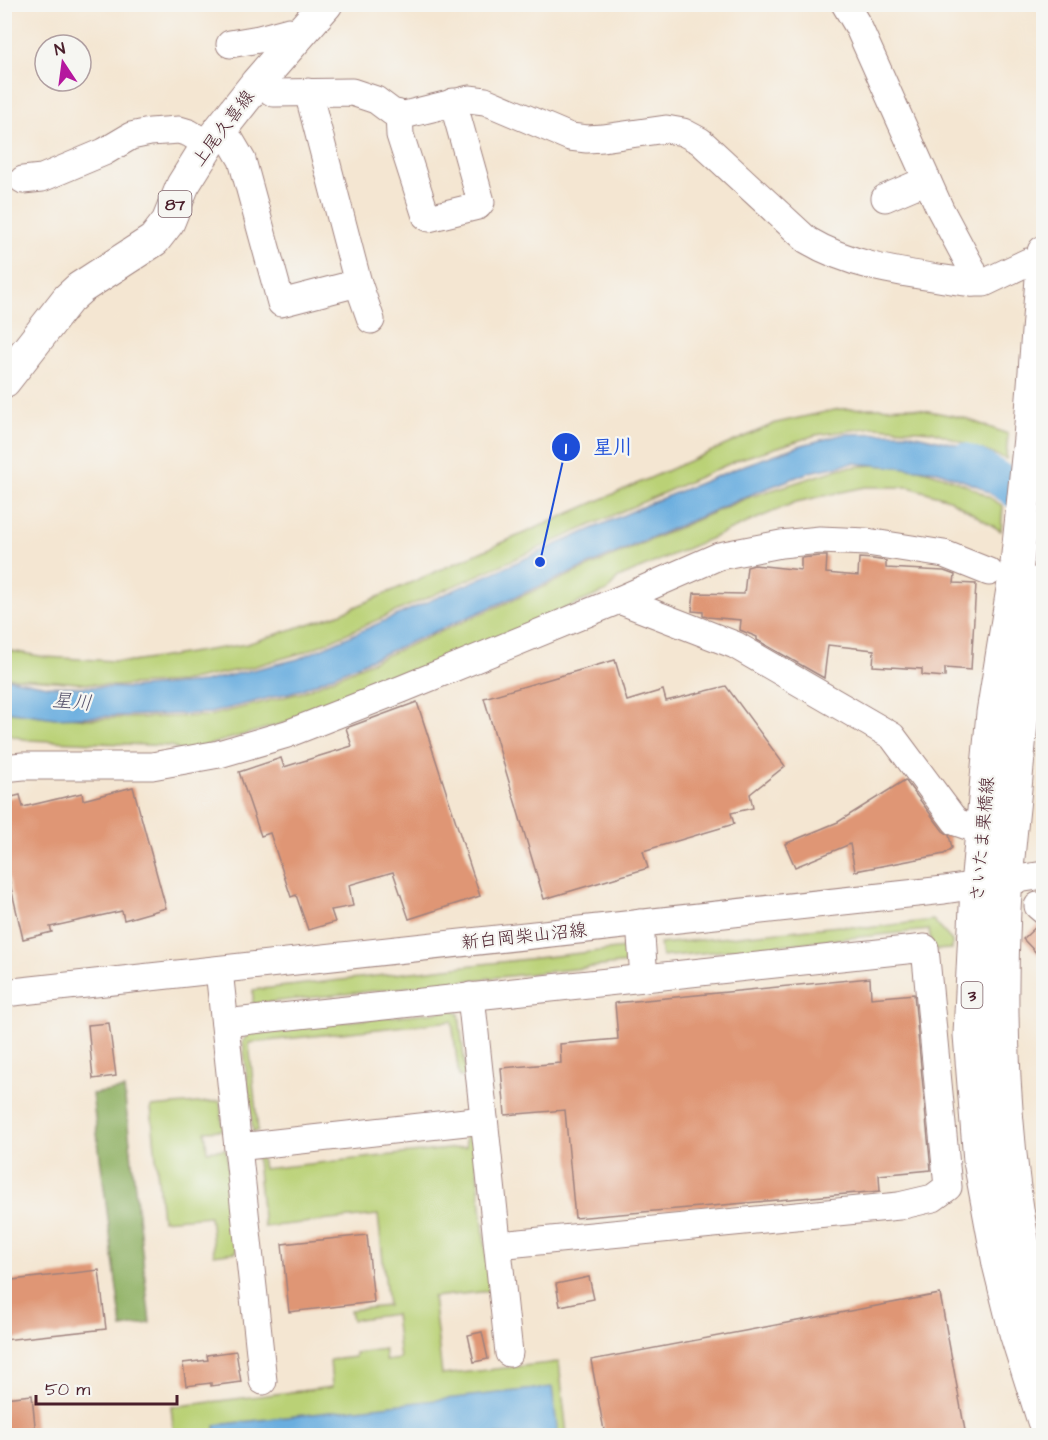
<svg xmlns="http://www.w3.org/2000/svg" width="1048" height="1440" viewBox="0 0 1048 1440" font-family="'Architects Daughter','Klee One',sans-serif">
<rect width="100%" height="100%" fill="#f6f6f2"/>
<filter id="ink" filterUnits="userSpaceOnUse"><feTurbulence type="fractalNoise" baseFrequency=".0167" numOctaves="2"/><feDisplacementMap in="SourceGraphic" scale="12" xChannelSelector="R" yChannelSelector="G"/><feConvolveMatrix kernelMatrix="1 2 1 2 8 2 1 2 1" color-interpolation-filters="sRGB"/></filter>
<filter id="wash" filterUnits="userSpaceOnUse"><feTurbulence type="fractalNoise" baseFrequency=".008" numOctaves="4" result="noise"/><feDisplacementMap in="SourceGraphic" scale="24" xChannelSelector="R" yChannelSelector="G"/><feGaussianBlur stdDeviation="1.35" result="paint"/><feColorMatrix in="noise" values="0 0 0 0 0 0 0 0 0 0 0 0 0 0 0 0 0 1.4 0 .05"/><feComposite in="paint" operator="in"/></filter>
<g filter="url(#wash)">
<rect width="100%" height="100%" fill="#f4e6d2"/>
<g fill="#bad176" stroke="#827850" stroke-width="1.5">
<polygon points="909,407 964,418 1008,434 1006,459 932,431 874,427 816,435 740,459 305,652 252,667 181,682 115,686 5,677 5,650 45,657 132,662 247,644 339,614 776,423 839,409"/>
<path d="M894,463C937,473 966,481 1003,506L1001,531L949,499L909,487H865L796,502L618,578L607,591L310,716L183,752L171,746L27,740L5,734L4,709L86,719L209,716L300,693L747,498L842,468Z"/>
<polygon points="933,920 952,941 952,949 932,950 929,930 662,957 660,944 839,926 867,928"/>
<polygon points="625,948 628,963 253,1004 253,990"/>
<polygon points="454,1010 459,1014 466,1076 459,1077 452,1021 249,1043 258,1131 253,1132 243,1041 250,1032"/>
<polygon points="220,1101 223,1130 205,1131 207,1151 226,1149 236,1252 214,1255 210,1216 162,1220 151,1107"/>
<polygon points="473,1132 490,1291 433,1297 442,1375 559,1362 567,1435 174,1435 171,1407 332,1387 330,1360 355,1357 355,1353 384,1349 386,1361 400,1359 395,1314 352,1320 350,1310 388,1306 378,1215 264,1227 256,1152 260,1152 263,1169 466,1147 465,1133"/>
</g>
<polygon fill="#93b367" stroke="#6e6949" stroke-width="1.5" points="124,1089 150,1323 122,1328 92,1094"/>
<g fill="#6aaedf" stroke="#5a6685" stroke-width="1.5">
<polygon points="907,433 955,444 1005,465 1002,501 980,487 938,471 853,463 810,472 757,492 300,690 210,713 55,718 5,711 5,678 48,686 132,688 203,682 298,659 653,502 745,465 802,445 844,434"/>
<polygon points="552,1387 558,1435 216,1435 215,1425"/>
</g>
<g fill="none" stroke-linecap="round" stroke-linejoin="round">
<path stroke="#6aaedf" stroke-width="34" d="M964,460C995,472 1018,493 1044,515"/>
</g>
<g id="blocks">
<g fill="#df9674">
<polygon points="820,556 827,556 826,573 858,576 859,558 873,559 886,561 886,568 944,571 955,575 954,583 976,584 971,670 945,668 945,677 922,675 922,669 873,666 874,650 828,645 824,678 757,640 757,637 740,630 741,620 707,617 703,616 703,612 692,611 694,593 744,594 747,567 754,565 801,570 801,558"/>
<polygon points="615,660 627,701 663,690 666,701 726,686 785,766 750,794 753,808 731,813 734,824 643,851 648,868 544,899 484,698"/>
<polygon points="417,702 480,896 409,919 393,872 349,885 353,906 331,910 335,922 308,930 296,895 291,897 270,833 261,836 239,772 281,758 284,767 352,746 346,728"/>
<polygon points="905,780 943,831 949,835 952,848 944,854 855,871 850,844 795,867 785,844 838,822"/>
<polygon points="133,787 166,908 124,920 122,911 50,927 52,932 23,939 4,858 4,799 20,795 23,807 82,793 83,800"/>
<polygon points="1038,925 1044,926 1044,961 1023,939"/>
<polygon points="870,978 871,998 914,994 931,1170 879,1175 880,1191 575,1218 565,1110 505,1115 501,1068 561,1063 560,1044 618,1039 615,1003"/>
<polygon points="109,1023 116,1076 93,1079 88,1025"/>
<polygon points="367,1235 374,1302 289,1312 282,1244"/>
<polygon points="99,1270 106,1329 4,1340 4,1281"/>
<polygon points="589,1277 594,1299 560,1306 556,1284"/>
<polygon points="940,1294 966,1436 605,1436 591,1360"/>
<polygon points="482,1332 488,1359 474,1362 468,1335"/>
<polygon points="236,1351 241,1382 211,1386 211,1383 186,1386 183,1363 208,1360 207,1355"/>
<polygon points="32,1395 36,1436 4,1436 4,1398"/>
</g>
</g>
</g>
<g filter="url(#ink)">
<use href="#blocks" fill-opacity="0" stroke="#9f827e" stroke-width="1.5"/>
<g fill="none" stroke-linecap="round" stroke-linejoin="round">
<defs>
<g id="minor">
<polyline points="845,4 858,26 940,209 972,269 972,283"/>
<polyline points="230,44 259,39 289,31 299,37"/>
<path d="M257,83L274,93L352,92L376,100L392,112L404,115L469,99L485,101L570,137L587,139L603,138L666,129L683,132L700,141L807,240C857,270 916,274 972,283H984L1028,262L1042,263"/>
<polyline points="308,92 358,283 371,320"/>
<polyline points="399,114 400,135 426,216 429,218 478,206 481,202 453,102"/>
<polyline points="218,130 232,143 242,160 281,303 358,283"/>
<polyline points="23,180 42,178 104,152 131,136 150,132 179,130 189,133 208,145"/>
<polyline points="885,198 927,180"/>
<polyline points="619,600 735,645 892,736 956,822 982,831"/>
<polyline points="4,768 23,766 152,766 219,754 287,734 402,689 619,600 719,556 781,544 820,540 867,542 944,554 989,572"/>
<polyline points="1038,906 1044,911"/>
<polyline points="640,923 644,978"/>
<polyline points="219,970 263,1381"/>
<polyline points="4,993 944,890 1044,875"/>
<polyline points="471,996 509,1353"/>
<polyline points="225,1023 925,948 948,1187 933,1198 899,1206 498,1245"/>
<polyline points="238,1147 484,1120"/>
</g>
<g id="major">
<polyline points="1044,252 1030,438 1017,564 993,713 977,886 970,1035 980,1161 999,1264 1016,1333 1044,1421"/>
<polyline points="4,381 68,299 80,288 154,240 168,222 183,185 208,145 257,83 326,4"/>
<path d="M1034,584C1028,652 1021,720 1015,788C1011,829 1006,870 1004,910C997,1055 1006,1199 1044,1339"/>
</g>
</defs>
<use href="#minor" stroke="#9f827e" stroke-width="29"/>
<use href="#major" stroke="#9f827e" stroke-width="35"/>
<use href="#minor" stroke="#fff" stroke-width="27"/>
<use href="#major" stroke="#fff" stroke-width="33"/>
</g>
</g>
<g text-anchor="middle" stroke-width="4.5" stroke-linejoin="round" paint-order="stroke">
<g fill="#f6f6f2" stroke="#7e6067" stroke-width="1.5">
<rect x="158.5" y="191" width="33" height="26" rx="4.5"/>
<rect x="961.5" y="982" width="21" height="26" rx="4.5"/>
</g>
<g font-size="16" font-weight="bold" fill="#4a1f2b">
<text x="175" y="210">87</text>
<text x="972" y="1001">3</text>
</g>
<g font-size="18" fill="#4a1f2b" stroke="#f6f6f2">
<text transform="translate(223 128) rotate(-53)" y="6">上尾久喜線</text>
<text transform="translate(982 839) rotate(-85)" y="6">さいたま栗橋線</text>
<text transform="translate(524 936) rotate(-6)" y="6">新白岡柴山沼線</text>
</g>
<g font-size="20" font-style="italic" fill="#55516a" stroke="#f6f6f2">
<text transform="translate(72 701) rotate(5)" y="7">星川</text>
</g>
</g>
<path fill="none" stroke="#1d4ed8" stroke-width="2" d="M540 562L566 447"/>
<g fill="#1d4ed8" stroke="#f6f6f2" stroke-width="2">
<circle cx="540" cy="562" r="6"/>
<circle cx="566" cy="447" r="15"/>
</g>
<g font-size="18" text-anchor="middle" font-weight="bold" fill="#fff">
<text x="566" y="454">1</text>
</g>
<g font-size="20" text-anchor="middle" font-weight="bold" fill="#1d4ed8" stroke="#f6f6f2" stroke-width="4.5" stroke-linejoin="round" paint-order="stroke">
<text x="613" y="454">星川</text>
</g>
<rect width="1048" height="1440" fill="none" stroke="#f6f6f2" stroke-width="24"/>
<g transform="translate(63 63) rotate(347)"><circle r="28" fill="#f6f6f2" stroke="#b1a0a2" stroke-width="1.5"/>
<path d="M0-4.5L10 22L0 15L-10 22Z" fill="#b5179e"/>
<text y="-9" font-size="16" font-weight="bold" text-anchor="middle" fill="#4a1f2b">N</text>
</g>
<path d="M36 1395v9h141v-9" fill="none" stroke="#4a1f2b" stroke-width="3"/>
<text x="45" y="1395" font-size="18" fill="#4a1f2b" stroke="#f6f6f2" stroke-width="4.5" paint-order="stroke">50 m</text>
</svg>
